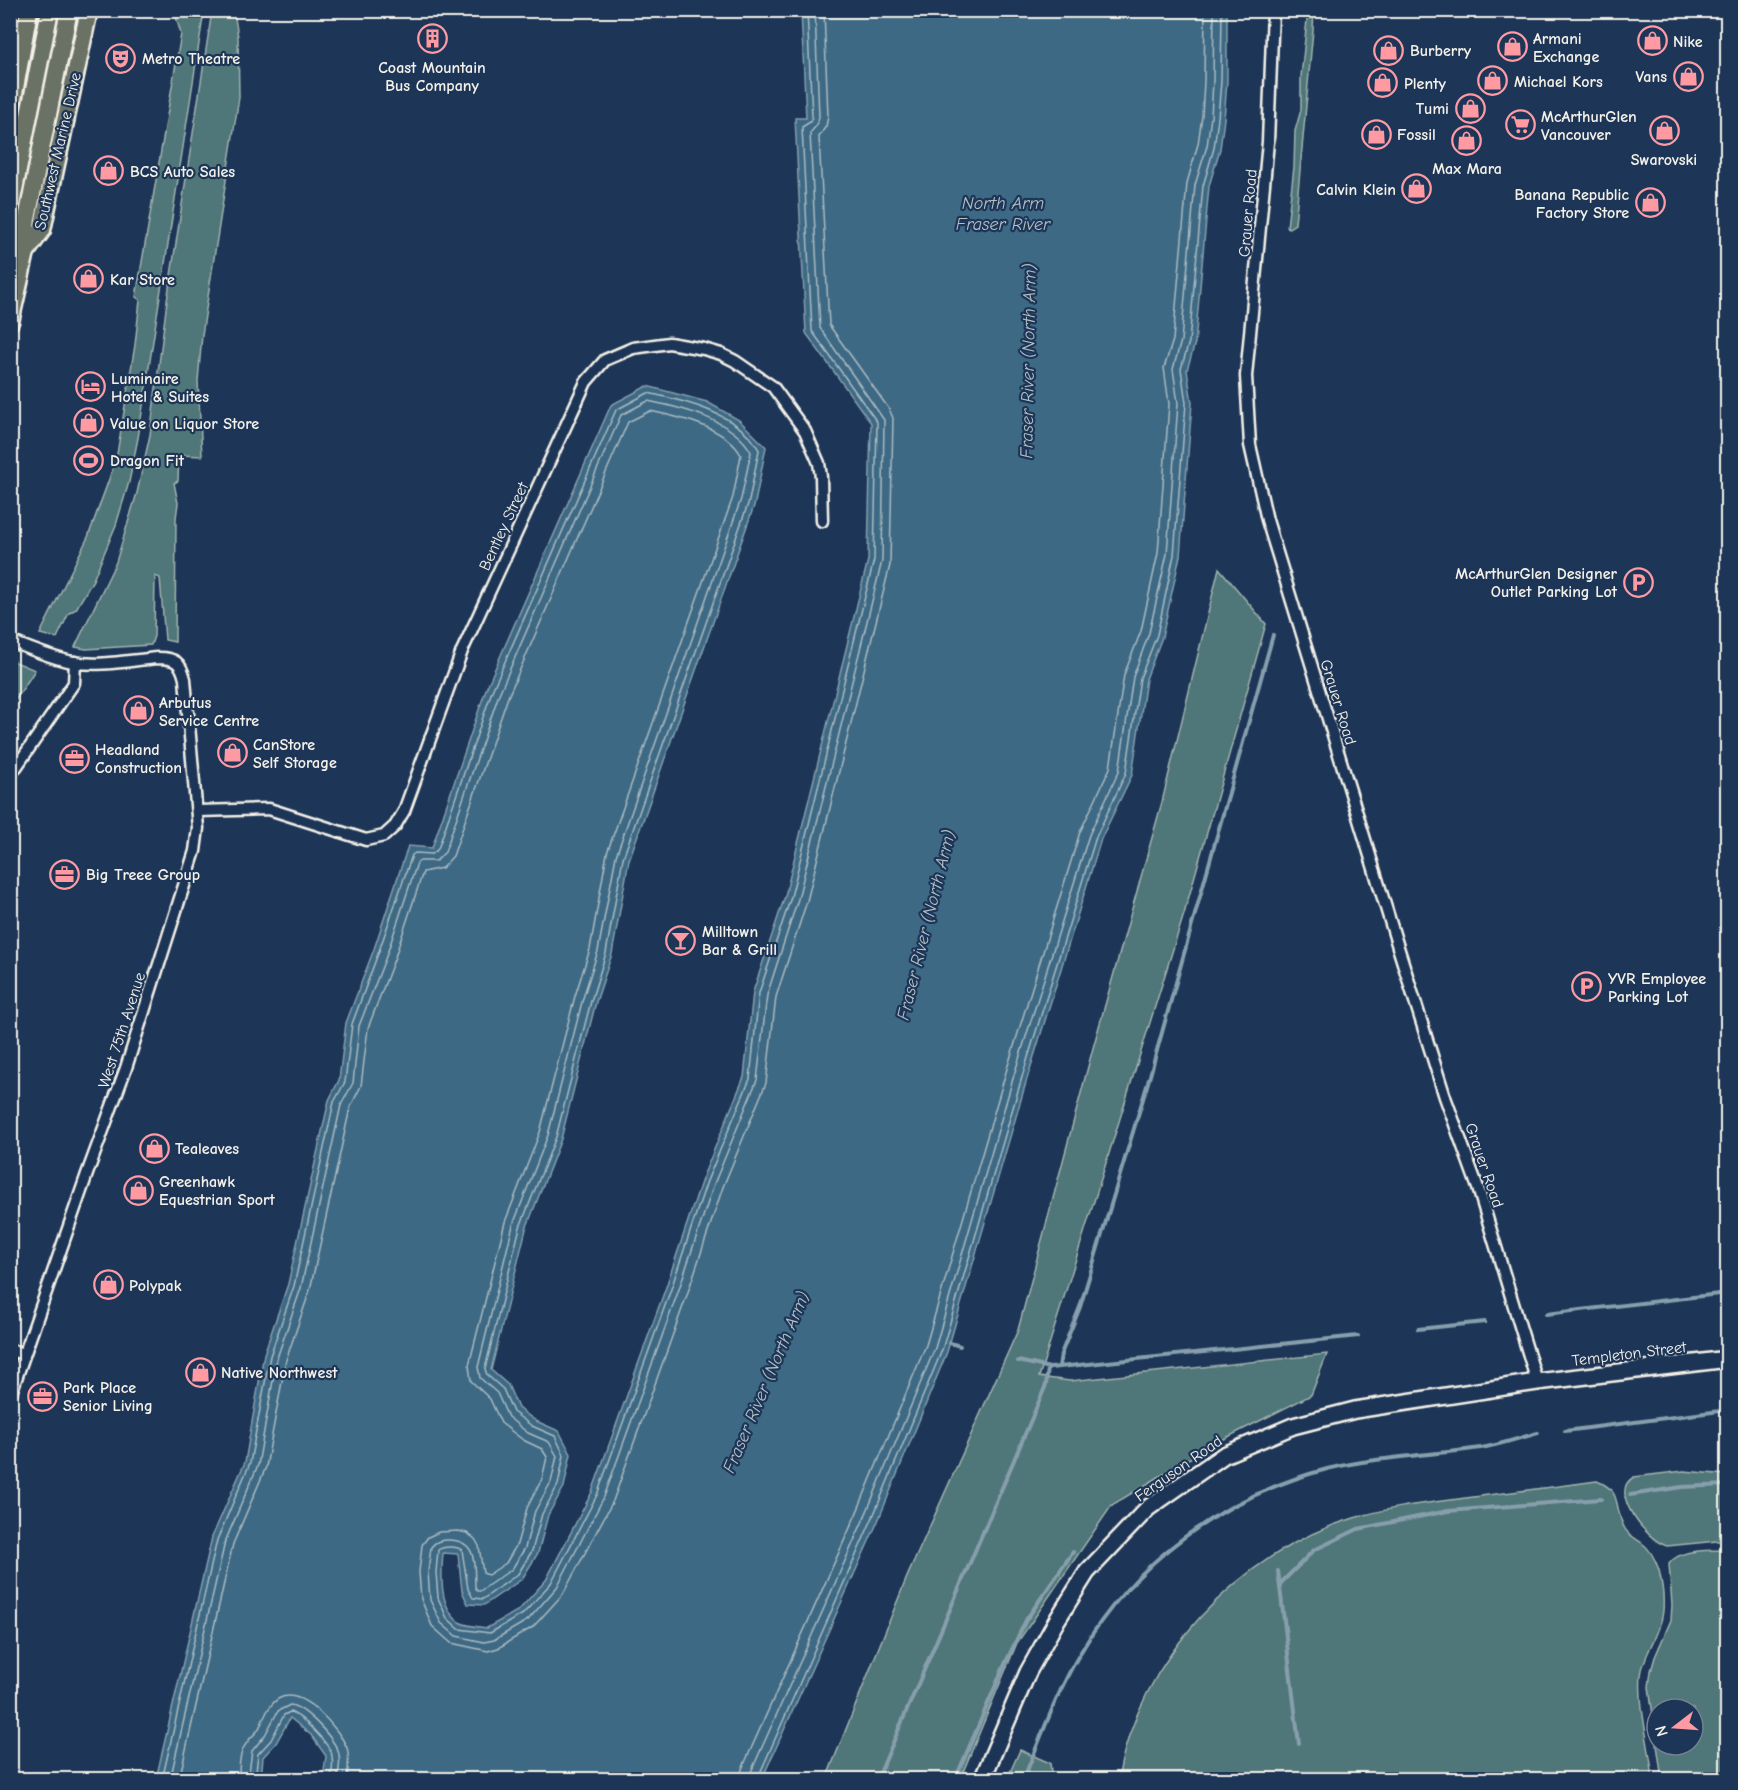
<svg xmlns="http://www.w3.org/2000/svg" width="1738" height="1790" viewBox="0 0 1738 1790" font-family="'Comic Neue',sans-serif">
<rect width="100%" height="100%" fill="#1d3557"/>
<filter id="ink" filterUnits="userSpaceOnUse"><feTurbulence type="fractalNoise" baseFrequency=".0167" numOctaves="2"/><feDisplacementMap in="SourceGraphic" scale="12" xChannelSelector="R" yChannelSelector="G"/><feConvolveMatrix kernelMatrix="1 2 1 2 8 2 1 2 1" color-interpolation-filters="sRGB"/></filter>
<g filter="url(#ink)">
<g fill="#507678" stroke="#a2b4b0" stroke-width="1.5">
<polygon points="1308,10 1314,11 1313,30 1295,224 1289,228 1287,227 1294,167 1295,131 1301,110 1301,77"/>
<polygon points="178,11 204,11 138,438 129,482 116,525 93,580 76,609 69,613 57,638 40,634 88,537 116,460 135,345 140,300 136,297 181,34 176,17"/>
<polygon points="212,11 234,11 238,37 239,97 202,335 198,381 202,456 179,455 178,481 174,483 178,503 176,518 175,642 165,640 160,578 155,576 154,636 151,645 86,649 75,647 116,562 137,493 150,435 167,301"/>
<polygon points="1219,568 1266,624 1184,914 1039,1377 1070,1381 1327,1354 1311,1395 1210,1446 1112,1505 1017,1643 960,1779 826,1779 907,1577 1018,1330 1093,1048 1162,802"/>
<polygon points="13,661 35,670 11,707 11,662"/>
<path d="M1684,1471L1727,1475V1540L1667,1546C1646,1540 1607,1491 1634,1477Z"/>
<path d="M1597,1481C1622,1491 1614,1505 1623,1525C1627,1535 1634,1537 1642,1543C1650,1549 1656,1561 1659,1570C1663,1587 1666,1608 1660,1624C1655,1642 1643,1657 1641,1675C1638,1706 1650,1748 1653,1779H1118C1138,1661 1239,1552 1354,1518C1390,1507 1428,1503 1466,1498C1510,1492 1554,1487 1597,1481Z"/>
<path d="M1721,1550L1723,1566H1728L1727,1779H1662L1657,1745H1693V1709H1657V1744L1649,1687L1651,1671L1655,1657L1671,1620L1672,1605L1669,1564C1680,1549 1704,1551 1721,1550Z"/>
<polygon points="1020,1750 1050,1763 1052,1779 1007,1779"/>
</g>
<path fill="#3e6985" stroke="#879fad" stroke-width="1.5" d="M801,11H1227V82L1224,119L1220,149L1209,186L1195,343L1187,370L1192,403L1180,556L1162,637L1146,679L1132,775L1101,839L1027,1079L947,1352L878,1521L762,1779H323L326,1756L311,1735L290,1718L276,1743L263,1757L261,1779H156L212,1537L245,1462L264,1354L288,1284L329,1100L339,1080L346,1023L374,949L408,846L432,848L486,689L611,405L647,386L707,402L739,420L766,447L755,503L629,860L612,954L596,1002L561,1139L526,1229L491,1370L508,1385L518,1408L536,1421L559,1431L571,1454L564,1487L548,1515L538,1553L522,1579L484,1605L468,1604L462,1591L458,1554L443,1553C441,1575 439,1607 459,1622C466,1626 479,1627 487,1628L519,1610L546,1580L592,1492L666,1287L702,1179L744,1077L753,992L785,896L868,560L871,423L806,333L795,118H806Z"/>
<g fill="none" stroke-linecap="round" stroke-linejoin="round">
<g stroke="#abbbc0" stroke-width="1.5">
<path d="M162,1780L217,1540L250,1463L270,1356L294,1286L334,1102L345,1082L352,1024L379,951L412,855L415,853L432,854L438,849L492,691L616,410L648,393C685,401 740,414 759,450L749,501L623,858L606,953L591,1001L556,1137L520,1227L485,1369L487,1375L503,1389L513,1412L532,1426L555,1436L564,1455L558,1485L542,1514L532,1551L518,1574L483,1599L473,1598L468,1589L462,1550C456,1546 444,1546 438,1550L436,1572L438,1598L447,1618L459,1629L490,1633L523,1614L551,1583L597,1495L671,1289L707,1181L750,1079L759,993L791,897L874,560L877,422L812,331L802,127L810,122L812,117L807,10"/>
<path d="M170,1780L225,1542L258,1465L277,1358L301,1288L341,1105L353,1083L359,1026L387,954L417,863L420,861H436L445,852L499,694L621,415L648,401C682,408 734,420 751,452L741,499L616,856L598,951L583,998L548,1135L513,1225L478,1367L480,1378L497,1393L508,1417L528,1433L549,1442L557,1456L551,1482L535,1511L525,1548L512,1569L480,1591H477L475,1587C474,1564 478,1540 448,1540C441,1540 436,1541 431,1547L428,1572L430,1600L441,1623L456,1636L484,1642L494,1640L528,1620L557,1587L604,1497L678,1292L714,1184L757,1080L767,995L798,899L882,561L884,420L820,328L810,133L817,125L819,117L815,10"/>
<path d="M179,1780L233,1544L266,1467L286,1360L310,1290L350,1108L361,1086L368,1028L395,957L423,872L442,868L453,856L508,697L628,422L650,411C679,417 726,427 741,455L733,497L607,853L590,949L575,996L540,1132L505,1222L469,1365L471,1381L490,1399L501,1423L523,1440L542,1449L547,1457L542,1479L527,1508L517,1544L506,1563L488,1575L483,1573L479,1546L475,1539L467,1533L458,1531L439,1532L428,1537L422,1545L419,1572L421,1599L432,1626L451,1643L488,1651L498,1648L533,1627L563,1594L613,1501L687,1295L723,1187L766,1083L776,997L807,901L890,565L893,418L889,409L829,325L819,137L826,126L828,117L824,10"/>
<path d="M239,1780C239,1768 239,1753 246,1744C249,1739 254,1735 258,1730C264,1720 267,1706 278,1699C301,1685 339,1728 347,1748C350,1757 348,1770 347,1780"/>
<path d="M248,1780L252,1751L265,1735L278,1711L290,1705C305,1707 332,1736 338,1751C341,1758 339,1772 337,1780"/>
<path d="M255,1780L258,1754L271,1740L284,1715L290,1712C302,1716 330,1744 332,1756C333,1763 332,1773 330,1780"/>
<polyline points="740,1780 742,1769 857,1512 926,1345 1006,1072 1080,832 1110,768 1124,675 1141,631 1158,553 1169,404 1164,368 1173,340 1187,183 1198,144 1202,116 1204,81 1205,10"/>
<polyline points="749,1780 751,1772 865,1516 935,1348 1014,1075 1089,835 1119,771 1133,677 1149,633 1167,554 1178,403 1173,369 1181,341 1195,185 1207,146 1211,117 1213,81 1214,10"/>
<polyline points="757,1780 872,1519 942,1350 1022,1077 1096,837 1126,773 1140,678 1157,635 1174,555 1186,403 1181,369 1189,342 1203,186 1214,148 1218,118 1221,81 1222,10"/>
</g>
<g stroke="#879fad" stroke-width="4">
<polyline points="1546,1314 1728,1293"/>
<polyline points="1418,1329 1485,1322"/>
<polyline points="950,1343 960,1346"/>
<polyline points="1018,1361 1050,1368 1358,1336"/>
<polyline points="1059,1367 1061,1354 1080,1307 1149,1079 1273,635"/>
<polyline points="1565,1431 1728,1410"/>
<polyline points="1630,1495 1682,1487 1728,1485"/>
<polyline points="1278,1571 1299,1744"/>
<polyline points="1280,1584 1314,1550 1358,1529 1448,1511 1601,1499"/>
<polyline points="877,1780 1046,1385 1048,1368"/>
<polyline points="955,1780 1005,1664 1026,1620 1073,1552"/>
<path d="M1023,1780C1041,1738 1056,1694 1079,1655C1134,1561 1222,1497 1327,1469C1377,1457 1430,1455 1481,1448C1500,1445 1519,1438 1538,1433"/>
</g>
<defs>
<g id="street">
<polyline points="1273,10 1268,142 1246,376 1250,445 1267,520 1398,947 1445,1097 1478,1188 1537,1382"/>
<path d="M10,641C31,649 51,658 73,662C100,667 131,660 158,658C175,658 181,662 185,679L198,828L195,851L126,1068L87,1174L10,1396"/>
<polyline points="10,776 74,683 75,662"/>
<polyline points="198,811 269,809 366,840 384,836 395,826 404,811 462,651 586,382 605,360 633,348 669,343 704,349 721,354 735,361 773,387 805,431 819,463 821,477 822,521"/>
<polyline points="10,1350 24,1354"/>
</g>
<polyline id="secondary" points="982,1780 1028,1672 1057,1620 1087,1572 1148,1508 1224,1455 1293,1426 1355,1410 1537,1382 1728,1359"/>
<g id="primary">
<polyline points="10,116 29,10"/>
<polyline points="10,210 50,10"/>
<polyline points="26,252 26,224 69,10"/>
<polyline points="10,322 26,252 42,230 89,10"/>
</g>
</defs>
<use href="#street" stroke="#f4f1e8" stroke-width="15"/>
<use href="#secondary" stroke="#f4f1e8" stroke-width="20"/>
<use href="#primary" stroke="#f4f1e8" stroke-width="21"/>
<use href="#street" stroke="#1d3557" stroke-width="10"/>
<use href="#secondary" stroke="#1d3557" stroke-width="15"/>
<use href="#primary" stroke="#6a7165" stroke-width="16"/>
</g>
</g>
<defs>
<symbol id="building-ring" viewBox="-11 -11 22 22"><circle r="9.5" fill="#1d3557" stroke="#ff9aa2" stroke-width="1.5"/><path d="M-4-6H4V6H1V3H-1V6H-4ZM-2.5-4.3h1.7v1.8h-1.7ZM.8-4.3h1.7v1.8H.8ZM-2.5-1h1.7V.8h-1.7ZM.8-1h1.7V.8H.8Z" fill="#ff9aa2"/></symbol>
<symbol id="shop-ring" viewBox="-11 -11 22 22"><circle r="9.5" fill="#1d3557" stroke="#ff9aa2" stroke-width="1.5"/><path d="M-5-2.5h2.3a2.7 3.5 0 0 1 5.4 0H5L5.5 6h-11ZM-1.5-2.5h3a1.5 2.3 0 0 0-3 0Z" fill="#ff9aa2"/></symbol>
<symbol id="theatre-ring" viewBox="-11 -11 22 22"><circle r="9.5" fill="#1d3557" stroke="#ff9aa2" stroke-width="1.5"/><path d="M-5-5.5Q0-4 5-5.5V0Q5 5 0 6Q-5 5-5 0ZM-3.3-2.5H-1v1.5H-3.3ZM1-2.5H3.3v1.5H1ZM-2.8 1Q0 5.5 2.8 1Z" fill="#ff9aa2"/></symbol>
<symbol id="supermarket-ring" viewBox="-11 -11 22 22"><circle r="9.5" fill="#1d3557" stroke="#ff9aa2" stroke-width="1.5"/><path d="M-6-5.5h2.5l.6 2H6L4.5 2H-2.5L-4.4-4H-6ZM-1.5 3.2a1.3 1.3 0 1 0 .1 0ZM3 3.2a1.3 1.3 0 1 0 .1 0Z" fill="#ff9aa2"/></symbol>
<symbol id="hotel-ring" viewBox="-11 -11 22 22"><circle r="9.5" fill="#1d3557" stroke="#ff9aa2" stroke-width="1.5"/><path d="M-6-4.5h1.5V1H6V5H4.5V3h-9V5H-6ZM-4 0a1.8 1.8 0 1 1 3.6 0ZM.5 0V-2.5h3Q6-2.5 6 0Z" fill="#ff9aa2"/></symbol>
<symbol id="stadium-ring" viewBox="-11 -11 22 22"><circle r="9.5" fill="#1d3557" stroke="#ff9aa2" stroke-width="1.5"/><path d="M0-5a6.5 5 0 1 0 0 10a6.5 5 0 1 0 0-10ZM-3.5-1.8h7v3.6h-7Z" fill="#ff9aa2"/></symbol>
<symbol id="parking-ring" viewBox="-11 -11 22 22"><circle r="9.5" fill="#1d3557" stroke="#ff9aa2" stroke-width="1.5"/><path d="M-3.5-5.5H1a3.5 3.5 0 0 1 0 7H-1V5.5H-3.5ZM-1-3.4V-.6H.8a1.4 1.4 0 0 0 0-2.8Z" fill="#ff9aa2"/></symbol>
<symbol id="office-ring" viewBox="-11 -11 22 22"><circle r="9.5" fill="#1d3557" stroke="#ff9aa2" stroke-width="1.5"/><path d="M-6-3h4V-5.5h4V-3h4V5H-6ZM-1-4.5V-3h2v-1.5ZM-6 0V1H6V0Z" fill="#ff9aa2"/></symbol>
<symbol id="bar-ring" viewBox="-11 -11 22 22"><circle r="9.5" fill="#1d3557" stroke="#ff9aa2" stroke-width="1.5"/><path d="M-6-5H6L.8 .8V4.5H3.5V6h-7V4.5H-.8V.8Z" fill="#ff9aa2"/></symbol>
</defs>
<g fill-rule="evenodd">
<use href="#building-ring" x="416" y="22" width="33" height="33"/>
<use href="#shop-ring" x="1636" y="24" width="33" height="33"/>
<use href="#shop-ring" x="1496" y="30" width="33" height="33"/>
<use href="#shop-ring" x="1372" y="34" width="33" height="33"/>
<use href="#theatre-ring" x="104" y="42" width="33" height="33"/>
<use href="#shop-ring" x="1672" y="60" width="33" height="33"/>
<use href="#shop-ring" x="1476" y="64" width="33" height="33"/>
<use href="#shop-ring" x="1366" y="66" width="33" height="33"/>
<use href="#shop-ring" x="1454" y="92" width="33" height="33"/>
<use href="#supermarket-ring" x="1504" y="108" width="33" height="33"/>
<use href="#shop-ring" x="1648" y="114" width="33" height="33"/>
<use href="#shop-ring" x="1360" y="118" width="33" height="33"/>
<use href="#shop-ring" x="1450" y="124" width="33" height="33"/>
<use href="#shop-ring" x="92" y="154" width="33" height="33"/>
<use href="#shop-ring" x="1400" y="172" width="33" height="33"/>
<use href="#shop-ring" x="1634" y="186" width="33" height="33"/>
<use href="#shop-ring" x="72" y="262" width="33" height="33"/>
<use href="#hotel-ring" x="74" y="370" width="33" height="33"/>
<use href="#shop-ring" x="72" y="406" width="33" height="33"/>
<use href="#stadium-ring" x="72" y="444" width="33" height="33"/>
<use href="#parking-ring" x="1622" y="566" width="33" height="33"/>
<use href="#shop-ring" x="122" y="694" width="33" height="33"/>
<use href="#shop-ring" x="216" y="736" width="33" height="33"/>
<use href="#office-ring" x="58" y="742" width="33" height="33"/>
<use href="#office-ring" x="48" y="858" width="33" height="33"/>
<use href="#bar-ring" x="664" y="924" width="33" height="33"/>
<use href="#parking-ring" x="1570" y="970" width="33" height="33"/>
<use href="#shop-ring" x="138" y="1132" width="33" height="33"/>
<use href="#shop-ring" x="122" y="1174" width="33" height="33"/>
<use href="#shop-ring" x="92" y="1268" width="33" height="33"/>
<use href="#shop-ring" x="184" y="1356" width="33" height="33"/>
<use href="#office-ring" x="26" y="1380" width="33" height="33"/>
</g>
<g text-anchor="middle" stroke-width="4.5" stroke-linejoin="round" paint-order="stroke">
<g font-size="16" font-weight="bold" fill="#f4f1e8" stroke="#1d3557" text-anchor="start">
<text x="1533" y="44">Armani<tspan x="1533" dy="18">Exchange</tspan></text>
<text x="1673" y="47">Nike</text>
<text x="1410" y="56">Burberry</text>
<text x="142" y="64">Metro Theatre</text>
<text x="432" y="73" text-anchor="middle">Coast Mountain<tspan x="432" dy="18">Bus Company</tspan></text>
<text x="1667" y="82" text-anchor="end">Vans</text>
<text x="1514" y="87">Michael Kors</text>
<text x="1404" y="89">Plenty</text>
<text x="1449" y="114" text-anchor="end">Tumi</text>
<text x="1541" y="122">McArthurGlen<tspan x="1541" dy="18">Vancouver</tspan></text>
<text x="1397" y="140">Fossil</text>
<text x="1664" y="165" text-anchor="middle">Swarovski</text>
<text x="1467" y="174" text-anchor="middle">Max Mara</text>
<text x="130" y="177">BCS Auto Sales</text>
<text x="1396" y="195" text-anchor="end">Calvin Klein</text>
<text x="1629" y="200" text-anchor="end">Banana Republic<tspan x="1629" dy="18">Factory Store</tspan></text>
<text x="110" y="285">Kar Store</text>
<text x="111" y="384">Luminaire<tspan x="111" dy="18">Hotel &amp; Suites</tspan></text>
<text x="110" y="429">Value on Liquor Store</text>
<text x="110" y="466">Dragon Fit</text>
<text x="1617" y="579" text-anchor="end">McArthurGlen Designer<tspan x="1617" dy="18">Outlet Parking Lot</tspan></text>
<text x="159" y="708">Arbutus<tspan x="159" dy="18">Service Centre</tspan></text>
<text x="253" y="750">CanStore<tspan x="253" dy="18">Self Storage</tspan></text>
<text x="95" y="755">Headland<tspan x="95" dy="18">Construction</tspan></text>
<text x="86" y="880">Big Treee Group</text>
<text x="702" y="937">Milltown<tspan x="702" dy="18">Bar &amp; Grill</tspan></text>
<text x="1608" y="984">YVR Employee<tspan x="1608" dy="18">Parking Lot</tspan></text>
<text x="175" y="1154">Tealeaves</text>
<text x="159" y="1187">Greenhawk<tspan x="159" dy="18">Equestrian Sport</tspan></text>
<text x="129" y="1291">Polypak</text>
<text x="221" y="1378">Native Northwest</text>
<text x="63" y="1393">Park Place<tspan x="63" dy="18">Senior Living</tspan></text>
</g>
<g font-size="16" fill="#f4f1e8" stroke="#1d3557">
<text transform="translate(57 151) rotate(-77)" y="6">Southwest Marine Drive</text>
<text transform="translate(1247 213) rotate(-85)" y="6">Grauer Road</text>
<text transform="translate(503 526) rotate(-65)" y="6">Bentley Street</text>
<text transform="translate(1339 702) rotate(73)" y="6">Grauer Road</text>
<text transform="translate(121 1030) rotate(-72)" y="6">West 75th Avenue</text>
<text transform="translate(1485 1165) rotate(71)" y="6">Grauer Road</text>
<text transform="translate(1629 1353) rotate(-7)" y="6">Templeton Street</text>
<text transform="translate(1178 1468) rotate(-35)" y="6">Ferguson Road</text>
</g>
<g font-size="18" font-style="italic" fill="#b4c1c5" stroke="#1d3557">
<text x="1003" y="209">North Arm<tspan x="1003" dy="21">Fraser River</tspan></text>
<text transform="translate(1028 361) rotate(-89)" y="6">Fraser River (North Arm)</text>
<text transform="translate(926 925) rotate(-76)" y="6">Fraser River (North Arm)</text>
<text transform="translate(766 1382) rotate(-67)" y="6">Fraser River (North Arm)</text>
</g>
</g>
<rect width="1738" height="1790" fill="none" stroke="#1d3557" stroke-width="36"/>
<rect x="18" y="18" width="1702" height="1754" fill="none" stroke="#f4f1e8" stroke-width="2" filter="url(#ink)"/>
<g transform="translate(1675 1727) rotate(253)"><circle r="28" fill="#1d3557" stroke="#738091" stroke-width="1.5"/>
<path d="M0-4.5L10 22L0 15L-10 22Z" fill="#ff9aa2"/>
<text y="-9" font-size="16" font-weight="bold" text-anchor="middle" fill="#f4f1e8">N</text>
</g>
</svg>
